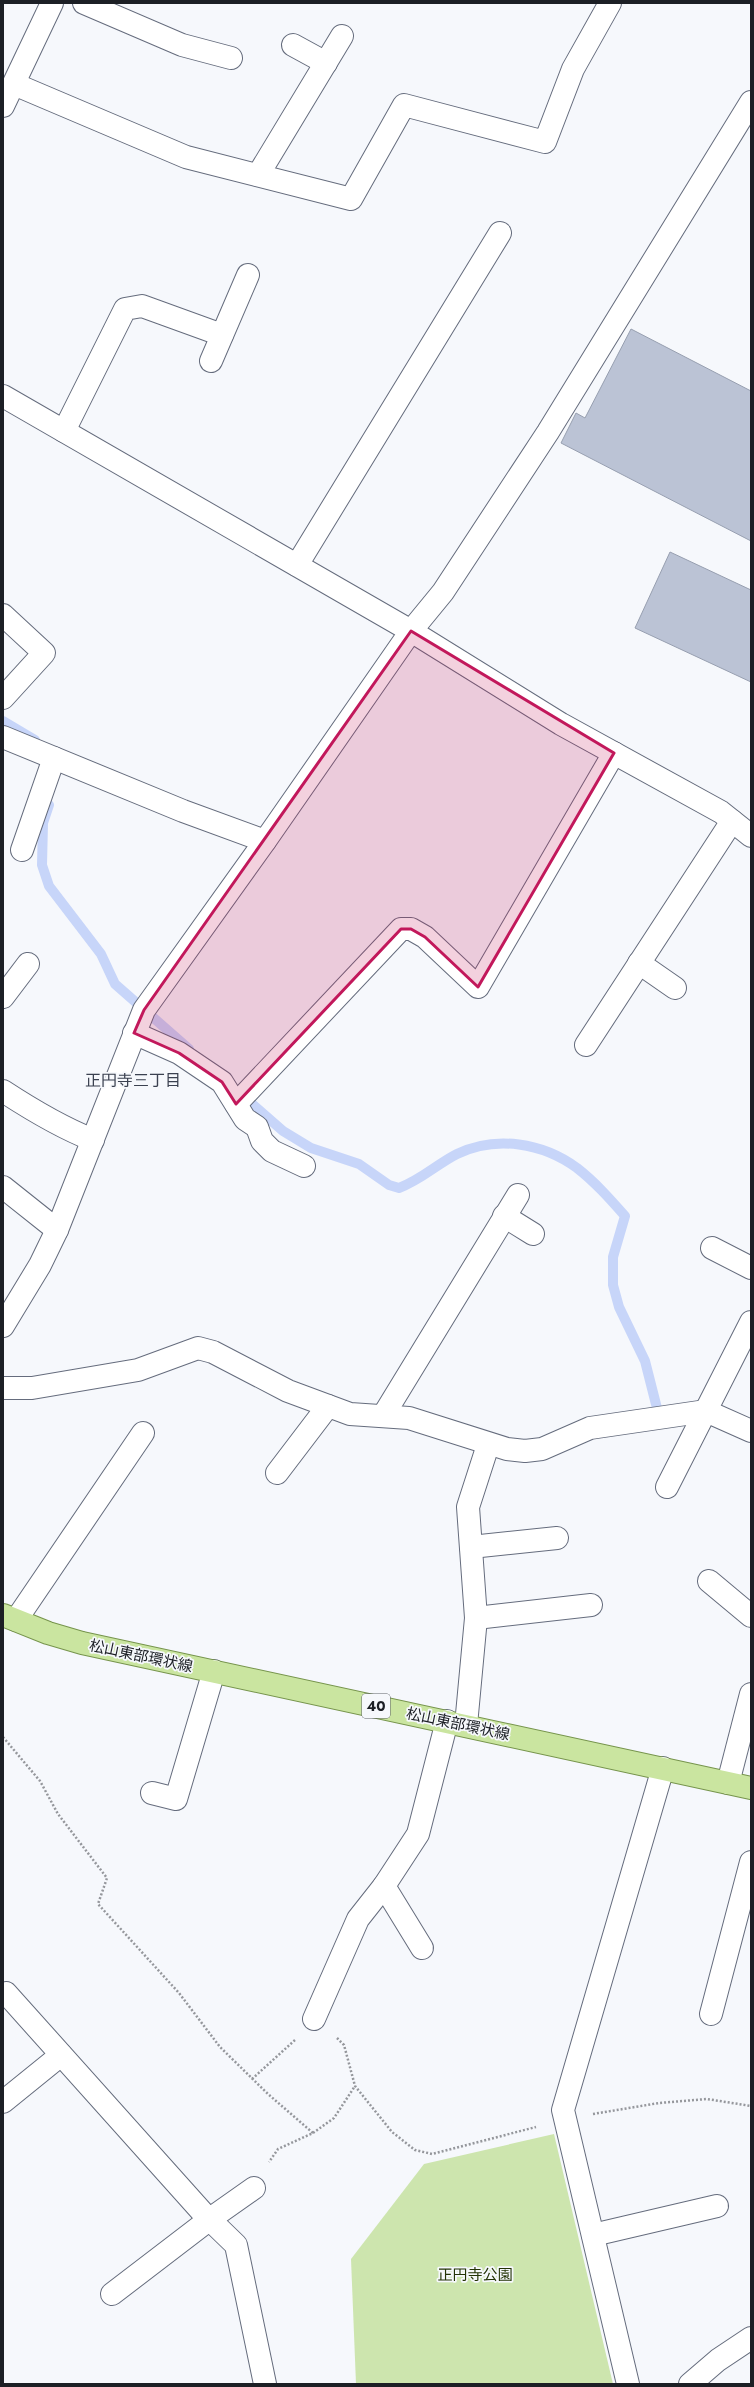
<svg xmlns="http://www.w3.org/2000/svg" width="754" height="2387" viewBox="0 0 754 2387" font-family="Jost,'Noto Sans JP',sans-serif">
<rect width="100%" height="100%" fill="#f6f8fc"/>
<polygon fill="#cde5ae" points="554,2134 613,2384 356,2384 351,2259 424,2164"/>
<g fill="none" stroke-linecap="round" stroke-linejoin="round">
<g stroke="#c7d5f9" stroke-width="10">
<polyline points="3,721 35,740"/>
<polyline points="49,805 43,823 42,865 49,886 101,954 115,984 189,1049"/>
<path d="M242,1095L283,1131L311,1148L359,1164L389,1185L399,1188C421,1180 437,1164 457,1154C496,1135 543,1143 577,1168C595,1182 610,1199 625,1216L613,1257V1285L619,1307L645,1361L660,1420"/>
</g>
</g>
<g fill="#bbc3d5" stroke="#979fb0">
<polygon points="631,329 751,391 751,541 561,443 576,413 585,418"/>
<polygon points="670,552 751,590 751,682 635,628"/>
</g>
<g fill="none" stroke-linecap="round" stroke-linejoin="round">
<defs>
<g id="minor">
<polyline points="84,3 182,45 231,58"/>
<polyline points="293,45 326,63"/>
<polyline points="14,84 186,157 351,199 404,105 545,142 573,69 610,3"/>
<polyline points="3,106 52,3"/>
<polyline points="258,175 342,36"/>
<polyline points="211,361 248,275"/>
<polyline points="3,396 411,631 561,724 721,812 751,836"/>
<polyline points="64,431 125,309 142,306 222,335"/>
<polyline points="297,565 500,233"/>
<polyline points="3,615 44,653 3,698"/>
<polyline points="3,737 183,811 265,841"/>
<polyline points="22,850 54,758"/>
<polyline points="639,963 675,988"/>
<polyline points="3,997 28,964"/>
<polyline points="134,1033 179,1053 222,1082 245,1119 257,1127 262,1141 272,1151 304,1166"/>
<polyline points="586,1045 732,821"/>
<path d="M3,1091C32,1110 60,1127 93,1140"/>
<polyline points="236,1104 401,929 411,929 425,937 478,987 614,753"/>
<polyline points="3,1187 57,1230"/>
<polyline points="504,1216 533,1234"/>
<polyline points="712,1248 751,1268"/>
<polyline points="3,1326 40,1265 57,1230 144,1010 265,841 411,631 443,592 548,432 751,102"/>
<polyline points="3,1388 32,1388 138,1370 198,1348 213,1352 288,1391 350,1414 409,1418 507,1449 525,1451 542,1449 590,1428 706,1411 751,1431"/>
<polyline points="383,1416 518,1195"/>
<polyline points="277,1473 328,1406"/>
<polyline points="667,1487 751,1322"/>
<polyline points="471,1547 557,1538"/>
<polyline points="709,1581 751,1616"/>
<polyline points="476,1618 591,1605"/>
<polyline points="16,1620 143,1433"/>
<polyline points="466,1725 476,1618 468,1507 488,1445"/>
<polyline points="728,1783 751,1694"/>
<polyline points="152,1793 176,1799 214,1671"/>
<polyline points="384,1886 422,1948"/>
<polyline points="6,1993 203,2213 236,2245 265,2384"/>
<polyline points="711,2014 751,1862"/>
<polyline points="314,2019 358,1919 384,1886 418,1834 447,1721"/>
<polyline points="3,2102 61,2055"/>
<polyline points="593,2235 717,2206"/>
<polyline points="112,2294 210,2219 254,2188"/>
<polyline points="628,2384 563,2110 663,1768"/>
<polyline points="690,2384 718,2360 751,2338"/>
</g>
<polyline id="major" points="3,1615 48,1633 82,1643 751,1788"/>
</defs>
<use href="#minor" stroke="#656c7d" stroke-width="24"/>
<use href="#major" stroke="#76944c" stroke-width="24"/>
<g stroke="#95979c" stroke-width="2.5" stroke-dasharray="2 2" stroke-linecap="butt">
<polyline points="3,1737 40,1781 58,1814 107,1878 98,1904 179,1993 220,2047 268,2094 313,2133 278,2149 269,2162"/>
<polyline points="337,2038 344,2045 355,2086 392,2132 415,2150 432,2154 536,2127"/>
<polyline points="252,2079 295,2040"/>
<polyline points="593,2114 659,2103 707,2099 751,2106"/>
<polyline points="313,2133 334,2118 355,2086"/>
</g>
<use href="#minor" stroke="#fff" stroke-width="22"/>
<use href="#major" stroke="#cae5a0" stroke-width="22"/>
</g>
<path fill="#c2185b" fill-opacity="0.2" stroke="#c2185b" stroke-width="3" stroke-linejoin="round" d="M411,631L614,753L478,987L425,937L411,929H401L236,1104L222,1082L179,1053L134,1033L144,1010Z"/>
<g text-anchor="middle" stroke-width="3.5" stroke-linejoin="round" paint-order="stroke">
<rect fill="#f6f8fc" stroke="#5d6066" stroke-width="1" x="362" y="1694" width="28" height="24" rx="3"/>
<g font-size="14" font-weight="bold" fill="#1c1f25">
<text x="376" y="1711">40</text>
</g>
<g font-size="15" fill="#1c1f25" stroke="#f6f8fc">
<text transform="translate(141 1656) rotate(12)" y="5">松山東部環状線</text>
<text transform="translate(458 1724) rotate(12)" y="5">松山東部環状線</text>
</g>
<g font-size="15" fill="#233305" stroke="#f6f8fc">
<text x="475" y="2280">正円寺公園</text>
</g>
<g font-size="16" fill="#3b4150" stroke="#f6f8fc">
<text x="133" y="1086">正円寺三丁目</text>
</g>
</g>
<rect width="754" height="2387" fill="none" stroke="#1c1f25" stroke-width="8"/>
</svg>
